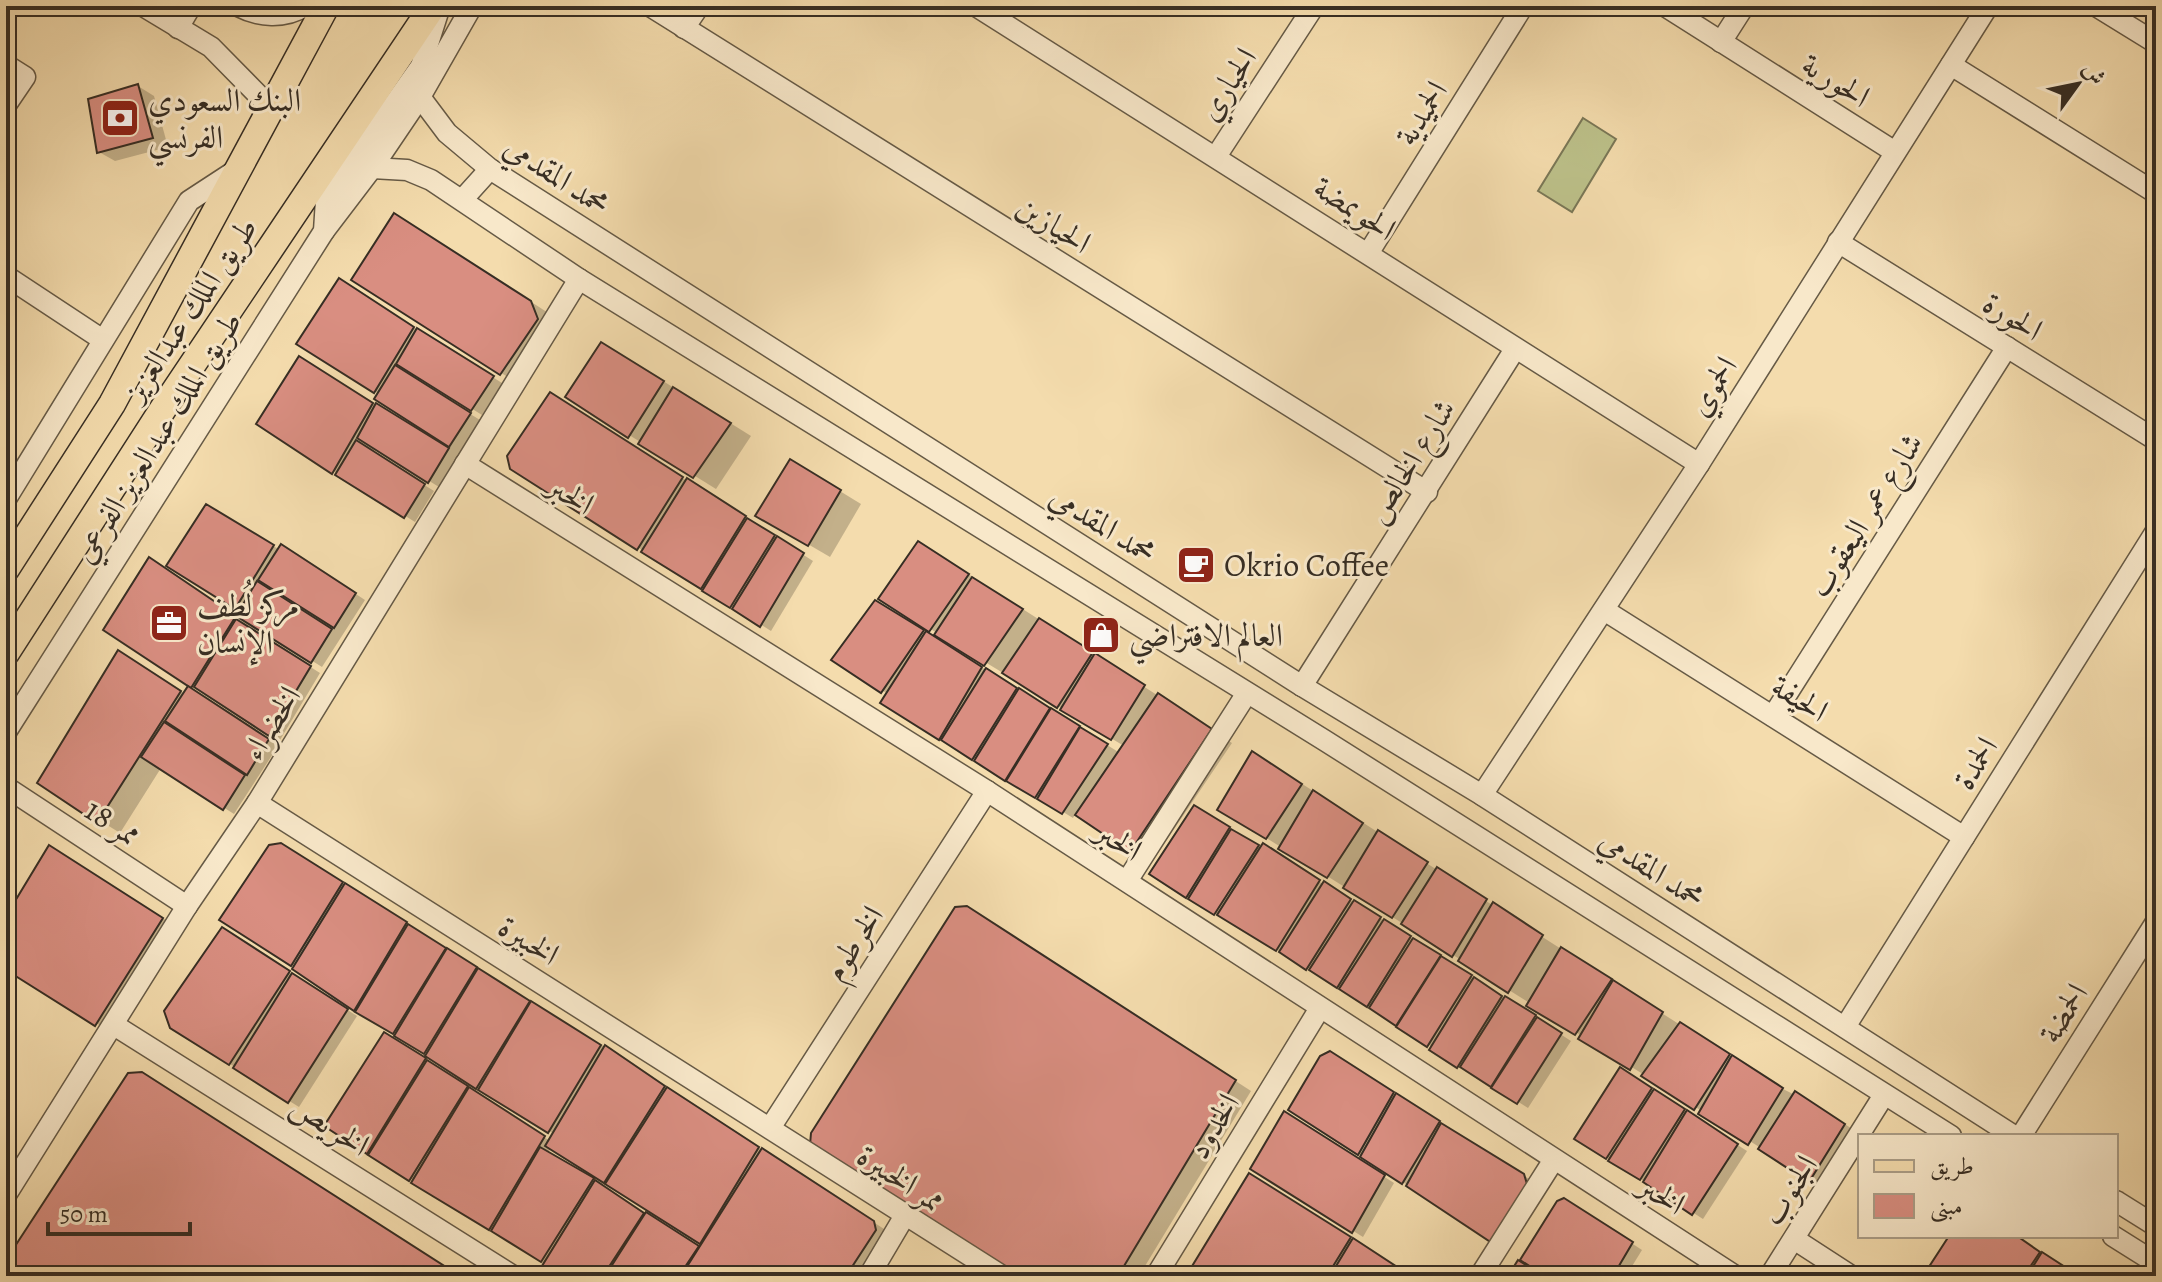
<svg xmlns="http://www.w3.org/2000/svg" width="2162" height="1282" viewBox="0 0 2162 1282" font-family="Alegreya,Amiri,serif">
<rect width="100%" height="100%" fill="#f4dcad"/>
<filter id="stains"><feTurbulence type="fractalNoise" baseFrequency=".0025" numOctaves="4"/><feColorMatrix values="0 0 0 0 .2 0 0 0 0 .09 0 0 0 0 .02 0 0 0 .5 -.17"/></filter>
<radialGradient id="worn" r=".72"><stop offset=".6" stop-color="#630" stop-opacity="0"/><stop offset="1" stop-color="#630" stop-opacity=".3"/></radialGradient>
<polygon fill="#bcc089" stroke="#7a7756" stroke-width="2" points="1583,118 1616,139 1572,212 1538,191"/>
<g fill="#0003" fill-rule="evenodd">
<polygon points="138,86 154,96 168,147 115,161 99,152"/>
<polygon points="416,228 553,316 522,386 353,279"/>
<polygon points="360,293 502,383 482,415 415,373 412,378 480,420 439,487 376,448 373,453 434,491 415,522 259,424 321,371 427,434 429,431 379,394 299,344"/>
<polygon points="623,356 751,436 716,489 568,397"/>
<polygon points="561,401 813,561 771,631 512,468"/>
<polygon points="812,474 861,504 830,557 758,515"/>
<polygon points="207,506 280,550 292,552 365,600 322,667 258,627 255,632 320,673 280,740 105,629 171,572 238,617 242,610 169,565"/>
<polygon points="940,556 1232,743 1152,862 1076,813 1073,818 883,703 888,694 834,660 907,621 1120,753 1124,746 881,599"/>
<path d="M140,665L185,694H197L278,746L234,814L161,768L120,833L40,783ZM184,732L195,740L193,742L182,736Z"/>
<polygon points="1274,766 1773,1084 1817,1106 1863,1136 1831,1192 1220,809"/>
<polygon points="1194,807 1390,924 1571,1041 1528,1108 1318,974 1187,897"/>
<path d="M292,852L616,1054L884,1229L885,1236L860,1276H562L327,1125L395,1040L550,1141L554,1134L221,920ZM551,1148L591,1175L589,1177L548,1153ZM605,1181L649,1210L646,1215L602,1186ZM656,1214L703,1244L700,1249L656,1219Z"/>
<polygon points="71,860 183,931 117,1036 6,967 6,920"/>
<polygon points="984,918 1251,1091 1139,1276 1024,1276"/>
<polygon points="232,936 357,1016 299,1107 171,1027"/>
<polygon points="1330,1054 1534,1182 1536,1190 1409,1186 1291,1110"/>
<polygon points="1620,1070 1747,1151 1703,1219 1577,1138"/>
<polygon points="1294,1119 1394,1183 1363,1237 1252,1168"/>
<polygon points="1260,1181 1409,1276 1188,1276"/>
<polygon points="1558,1203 1575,1206 1642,1250 1626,1276 1511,1276"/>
<polygon points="1951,1236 2016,1236 2078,1276 1925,1276"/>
</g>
<g fill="#d98e81" stroke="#372e24" stroke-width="2">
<polygon points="138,84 153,138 97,153 88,99"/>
<polygon points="394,213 531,301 538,319 500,375 351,280"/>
<polygon points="339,278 414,327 374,393 296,344"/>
<polygon points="417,328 494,376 471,411 396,364"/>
<polygon points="601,342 664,381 628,438 565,397"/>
<polygon points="299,356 373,403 332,474 256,424"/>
<polygon points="395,365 471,413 449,447 374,399"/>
<polygon points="673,387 731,423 693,478 638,444"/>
<polygon points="550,392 683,477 637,550 510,469 507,456"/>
<polygon points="376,403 449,448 428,483 357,438"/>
<polygon points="356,440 425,484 404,518 335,475"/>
<polygon points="790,459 841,490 808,546 755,516"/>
<polygon points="687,478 746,516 701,589 641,552"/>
<polygon points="206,504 274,545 235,609 166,566"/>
<polygon points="747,518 775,535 730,608 702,591"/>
<polygon points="777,536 804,553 760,627 732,609"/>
<polygon points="918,541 969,574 929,632 878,599"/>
<polygon points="281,544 356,593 334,628 258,580"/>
<polygon points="149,557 236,616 191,688 103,630"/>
<polygon points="972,577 1023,609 984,666 934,635"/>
<polygon points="257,581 332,629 311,663 236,616"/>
<polygon points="875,600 924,630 881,693 831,660"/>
<polygon points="1039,618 1093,652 1057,708 1002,673"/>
<polygon points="236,619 311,666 269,736 194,687"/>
<polygon points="926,631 982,667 939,740 880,703"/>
<polygon points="118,650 181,691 97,823 37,783"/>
<polygon points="1095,653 1145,685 1111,740 1060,710"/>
<polygon points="986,668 1017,688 972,760 941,740"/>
<polygon points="188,686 269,739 247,775 165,721"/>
<polygon points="1019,688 1050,708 1005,781 974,761"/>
<polygon points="1158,693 1212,729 1130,852 1075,815"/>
<polygon points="1051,708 1080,726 1035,798 1006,781"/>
<polygon points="164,722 245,775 223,810 141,757"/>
<polygon points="1080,727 1108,744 1062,814 1037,799"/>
<polygon points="1252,751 1302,784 1266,839 1217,810"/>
<polygon points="1313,790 1363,823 1327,878 1278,849"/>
<polygon points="1194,805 1230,827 1186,898 1149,874"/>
<polygon points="1231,829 1259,845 1214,915 1188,899"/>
<polygon points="1378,830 1428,862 1392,918 1343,888"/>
<polygon points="281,843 343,882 291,966 219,920 269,845"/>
<polygon points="1263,843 1320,880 1276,951 1217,915"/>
<polygon points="49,845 163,918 95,1026 6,970 6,916"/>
<polygon points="1437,867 1487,899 1452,957 1401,924"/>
<polygon points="1324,881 1351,899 1306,970 1279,952"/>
<polygon points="345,883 407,922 354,1011 292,969"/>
<polygon points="1354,900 1381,917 1337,988 1309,970"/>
<polygon points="1493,902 1543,935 1508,993 1458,961"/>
<polygon points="967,906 1236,1080 1118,1276 1020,1276 810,1145 811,1133 955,907"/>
<polygon points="1384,919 1411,936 1367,1007 1339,989"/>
<polygon points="408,924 446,948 393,1034 355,1012"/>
<polygon points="222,927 290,971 229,1065 170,1028 164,1011"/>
<polygon points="1413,938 1441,955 1396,1026 1369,1008"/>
<polygon points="1561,947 1612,979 1575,1035 1526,1006"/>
<polygon points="447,948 477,967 424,1054 394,1036"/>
<polygon points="1441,956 1472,975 1427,1047 1396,1027"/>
<polygon points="478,968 530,1001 476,1089 425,1056"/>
<polygon points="292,973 348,1009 288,1103 233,1068"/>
<polygon points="1474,977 1502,996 1457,1068 1429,1050"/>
<polygon points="1613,980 1663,1012 1630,1070 1578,1039"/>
<polygon points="1505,996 1536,1015 1491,1087 1460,1067"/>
<polygon points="531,1001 601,1045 548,1133 478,1090"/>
<polygon points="1537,1017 1562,1033 1517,1104 1491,1088"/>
<polygon points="1680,1022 1730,1054 1694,1110 1641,1076"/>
<polygon points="384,1032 426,1058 367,1154 324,1126"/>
<polygon points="605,1045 665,1086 604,1183 545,1146"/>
<polygon points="1330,1051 1394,1092 1358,1155 1288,1110 1320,1056"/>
<polygon points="1732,1055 1783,1088 1748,1145 1698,1114"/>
<polygon points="427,1060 468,1086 409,1181 368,1155"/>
<polygon points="1620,1067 1652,1088 1606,1159 1574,1139"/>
<polygon points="142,1072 460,1276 6,1276 6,1260 128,1073"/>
<polygon points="469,1087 545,1136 489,1230 411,1183"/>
<polygon points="667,1087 759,1147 700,1244 605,1184"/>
<polygon points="1654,1089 1685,1109 1640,1180 1608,1161"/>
<polygon points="1795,1091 1845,1124 1809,1182 1758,1149"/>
<polygon points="1396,1093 1440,1121 1402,1184 1360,1157"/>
<polygon points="1687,1110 1738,1144 1692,1215 1643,1182"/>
<polygon points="1284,1111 1385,1175 1352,1233 1250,1169"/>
<polygon points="1441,1123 1524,1174 1527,1184 1492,1243 1406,1186"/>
<polygon points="540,1147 594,1178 541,1262 491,1231"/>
<polygon points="762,1148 874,1221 876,1230 846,1276 681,1276"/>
<polygon points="1249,1173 1351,1237 1327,1276 1186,1276"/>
<polygon points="595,1180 644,1213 603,1276 558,1276 542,1266"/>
<polygon points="1564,1198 1633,1242 1613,1276 1545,1276 1520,1260 1557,1201"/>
<polygon points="646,1212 699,1246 679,1276 605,1276"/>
<polygon points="1949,1236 2017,1236 2040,1252 2024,1276 1923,1276"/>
<polygon points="1353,1238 1411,1276 1330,1276"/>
<polygon points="2042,1252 2079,1276 2027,1276"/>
<polygon points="1518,1260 1543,1276 1508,1276"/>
</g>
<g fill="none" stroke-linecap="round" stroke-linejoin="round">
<defs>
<g id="minor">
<polyline points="143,6 211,47 271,108"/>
<path d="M238,6C259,17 284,19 305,6"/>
<polyline points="650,6 1427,492"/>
<polyline points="976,6 1699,464"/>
<polyline points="1665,6 1895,152"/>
<polyline points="2096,6 2156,43"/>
<polyline points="178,28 191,6"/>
<polyline points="684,28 699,6"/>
<polyline points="1721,42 1744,6"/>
<polyline points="6,65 25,77 6,105"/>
<polyline points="1951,65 2156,193"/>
<polyline points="420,97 447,133 490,169 1302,686 1482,795 2014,1136"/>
<polyline points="1217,155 1314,6"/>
<polyline points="372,168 407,170 431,180 579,279 1324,740 1951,1136"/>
<polyline points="462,200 490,169"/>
<polyline points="324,231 372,168 420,97 472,6"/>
<polyline points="1838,242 2156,440"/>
<polyline points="1369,252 1523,6"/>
<polyline points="6,276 103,340"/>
<polyline points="465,464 987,791 1735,1276"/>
<polyline points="6,499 189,201 238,169"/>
<polyline points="1604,610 1964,837"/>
<polyline points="1302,686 1515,349"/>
<polyline points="1773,716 2007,347"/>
<polyline points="6,732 324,231 326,200 421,66 440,6"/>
<polyline points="6,787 187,906"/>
<polyline points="1482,795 1699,464 1988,6"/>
<polyline points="257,803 1002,1276"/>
<polyline points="1127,881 1247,693"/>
<polyline points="114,1025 513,1276"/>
<polyline points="1845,1027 2156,531"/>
<polyline points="770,1128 987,791"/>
<polyline points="2021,1136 2156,922"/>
<polyline points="6,1195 187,906 257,803 579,279"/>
<polyline points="2116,1201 2156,1226"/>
<polyline points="2113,1236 2156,1263"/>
<polyline points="1794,1239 1851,1276"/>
<polyline points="869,1276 904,1217"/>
<polyline points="1156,1276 1320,1008"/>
<polyline points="1480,1276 1553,1161"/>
<polyline points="1770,1276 1884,1095"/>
</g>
<g id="major">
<polyline points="6,569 112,404 326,6"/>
<polyline points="6,653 170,398 433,6"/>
</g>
</defs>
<use href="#minor" stroke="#665a46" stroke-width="23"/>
<use href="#major" stroke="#372e24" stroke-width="29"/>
<use href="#minor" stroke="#f8e8ca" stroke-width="20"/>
<use href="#major" stroke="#f4dcad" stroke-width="26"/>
</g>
<defs>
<symbol id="bank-square" viewBox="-11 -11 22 22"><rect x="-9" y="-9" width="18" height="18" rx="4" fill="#8f2418" stroke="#f8e8ca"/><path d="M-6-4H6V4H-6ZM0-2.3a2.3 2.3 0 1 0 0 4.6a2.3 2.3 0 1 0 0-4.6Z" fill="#fff"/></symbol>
<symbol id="cafe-square" viewBox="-11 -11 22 22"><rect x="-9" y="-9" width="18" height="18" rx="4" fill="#8f2418" stroke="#f8e8ca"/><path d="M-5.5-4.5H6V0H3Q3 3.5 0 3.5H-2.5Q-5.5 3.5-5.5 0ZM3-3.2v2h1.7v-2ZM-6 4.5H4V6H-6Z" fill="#fff"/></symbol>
<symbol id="office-square" viewBox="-11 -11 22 22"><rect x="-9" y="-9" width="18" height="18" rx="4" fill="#8f2418" stroke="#f8e8ca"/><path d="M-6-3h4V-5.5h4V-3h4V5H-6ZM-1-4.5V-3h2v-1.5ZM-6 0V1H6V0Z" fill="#fff"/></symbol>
<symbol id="shop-square" viewBox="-11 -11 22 22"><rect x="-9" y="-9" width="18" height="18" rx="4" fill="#8f2418" stroke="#f8e8ca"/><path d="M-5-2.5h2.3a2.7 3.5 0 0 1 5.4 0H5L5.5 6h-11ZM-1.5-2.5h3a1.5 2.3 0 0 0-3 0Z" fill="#fff"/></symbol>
</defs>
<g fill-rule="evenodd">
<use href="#bank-square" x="98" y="96" width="44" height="44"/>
<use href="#cafe-square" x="1174" y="543" width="44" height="44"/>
<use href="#office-square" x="147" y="601" width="44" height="44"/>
<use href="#shop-square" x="1079" y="613" width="44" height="44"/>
</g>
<g text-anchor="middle" stroke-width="6" stroke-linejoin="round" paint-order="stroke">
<g font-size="32" fill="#372e24" stroke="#f8e8ca">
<text transform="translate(1836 80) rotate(32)" y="11">الحورية</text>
<text transform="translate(1227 84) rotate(-57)" y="11">الحياري</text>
<text transform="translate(1421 113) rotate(-58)" y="11">الحميدية</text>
<text transform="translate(557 175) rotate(33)" y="11">محمد المقدمي</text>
<text transform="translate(1355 208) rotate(33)" y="11">الحويمضة</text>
<text transform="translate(1054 224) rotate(32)" y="11">الحيازين</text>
<text transform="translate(190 309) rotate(-56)" y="11">طريق الملك عبدالعزيز</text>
<text transform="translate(2013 316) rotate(32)" y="11">الحورة</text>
<text transform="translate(1712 386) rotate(-58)" y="11">الحموي</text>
<text transform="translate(157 437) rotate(-58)" y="11">طريق الملك عبدالعزيز الفرعي</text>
<text transform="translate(1410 461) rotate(-58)" y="11">شارع الخالص</text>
<text transform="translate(571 494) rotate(32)" y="11">الخبر</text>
<text transform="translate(1865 515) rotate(-58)" y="11">شارع عمر اليعقوب</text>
<text transform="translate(1103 524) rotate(32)" y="11">محمد المقدمي</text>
<text transform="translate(1800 698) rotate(32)" y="11">الحيفة</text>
<text transform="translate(271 723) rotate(-58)" y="11">الخضراء</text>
<text transform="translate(1975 763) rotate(-58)" y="11">الحمدة</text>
<text transform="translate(113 822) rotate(33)" y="11">ممر 18</text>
<text transform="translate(1119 840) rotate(33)" y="11">الخبر</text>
<text transform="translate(1652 868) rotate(33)" y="11">محمد المقدمي</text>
<text transform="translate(529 940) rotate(32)" y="11">الخبيرة</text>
<text transform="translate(853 943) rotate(-57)" y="11">الخرطوم</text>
<text transform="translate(2063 1013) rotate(-58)" y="11">الحمضة</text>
<text transform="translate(330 1125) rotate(32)" y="11">الخريص</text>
<text transform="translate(1213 1126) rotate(-59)" y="11">الخدود</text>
<text transform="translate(901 1178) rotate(33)" y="11">ممر الخبيرة</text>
<text transform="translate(1789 1190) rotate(-58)" y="11">الجنوب</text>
<text transform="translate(1662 1194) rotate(32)" y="11">الخبر</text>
</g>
<g font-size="32" fill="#372e24" stroke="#f8e8ca" text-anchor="start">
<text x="148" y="111">البنك السعودي<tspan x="148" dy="37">الفرنسي</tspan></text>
<text x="1224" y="576">Okrio Coffee</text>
<text x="197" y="616">مركز لُطف<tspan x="197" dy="37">الإنسان</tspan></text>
<text x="1129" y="646">العالم الافتراضي</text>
</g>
</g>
<rect width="2162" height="1282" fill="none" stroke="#f4dcad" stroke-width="32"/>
<rect x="8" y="8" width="2146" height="1266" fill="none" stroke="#372e24" stroke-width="4"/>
<rect x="16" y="16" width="2130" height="1250" fill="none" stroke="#372e24" stroke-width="2"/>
<rect x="1858" y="1134" width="260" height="104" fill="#f8e8ca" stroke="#ab9e88" stroke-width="2"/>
<rect x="1874" y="1160" width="40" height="12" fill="#f4dcad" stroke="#ab9e88" stroke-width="2"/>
<text x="1930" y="1174" font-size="24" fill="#372e24">طريق</text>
<rect x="1874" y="1194" width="40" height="24" fill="#d98e81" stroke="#ab9e88" stroke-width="2"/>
<text x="1930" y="1214" font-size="24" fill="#372e24">مبنى</text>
<g transform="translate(2078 84) rotate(57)" stroke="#f8e8ca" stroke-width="6" paint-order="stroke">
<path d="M0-6L14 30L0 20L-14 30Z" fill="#372e24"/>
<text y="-12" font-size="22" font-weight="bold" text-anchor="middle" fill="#372e24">ش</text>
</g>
<path d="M48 1222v12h142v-12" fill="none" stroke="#372e24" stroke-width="4"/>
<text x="60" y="1222" font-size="24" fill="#372e24" stroke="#f8e8ca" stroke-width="6" paint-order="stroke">50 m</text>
<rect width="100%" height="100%" filter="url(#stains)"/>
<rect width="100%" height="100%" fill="url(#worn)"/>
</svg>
